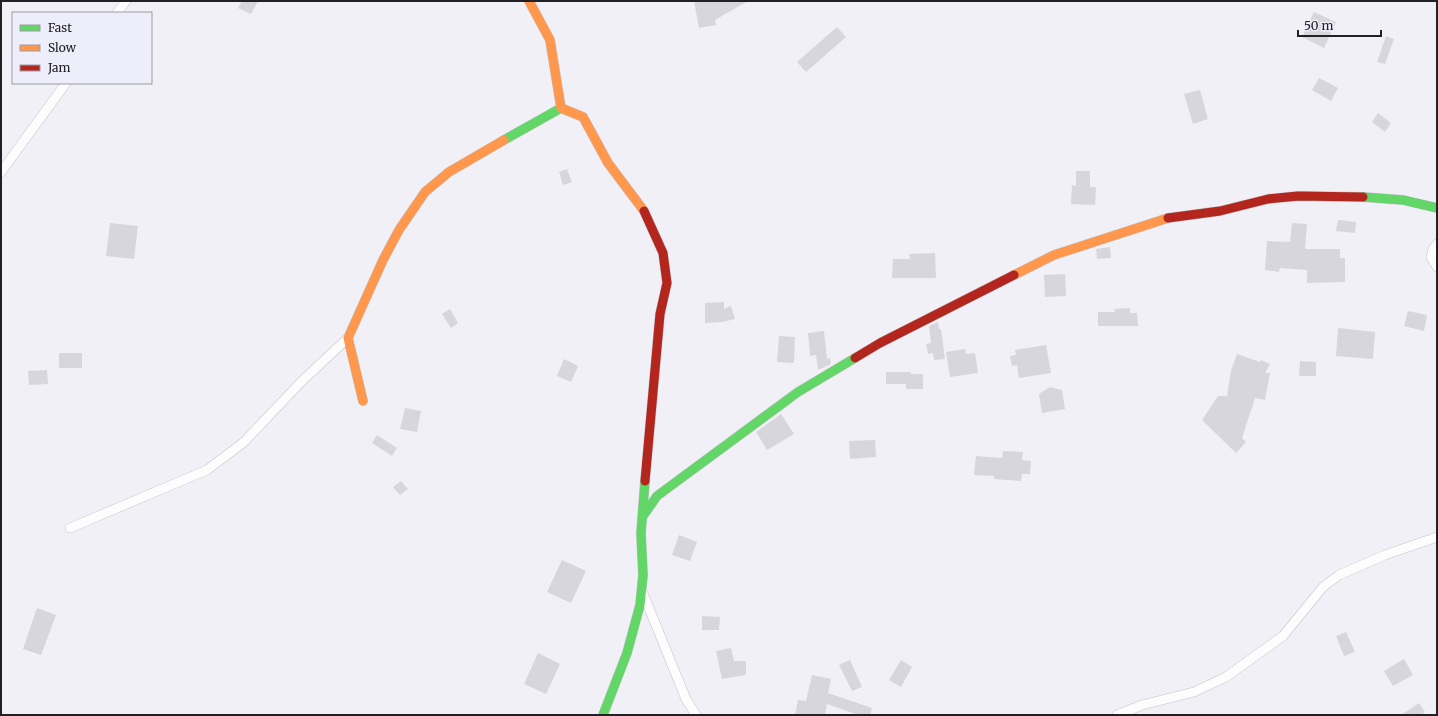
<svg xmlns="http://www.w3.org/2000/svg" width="1438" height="716" viewBox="0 0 1438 716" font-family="Merriweather,serif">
<rect width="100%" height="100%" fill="#f1f0f7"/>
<g fill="#d7d6dc">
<polygon points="242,1 258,1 251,14 238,8"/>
<polygon points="694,1 748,1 715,20 716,25 699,28"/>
<polygon points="1314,12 1336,22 1324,48 1302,37"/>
<polygon points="837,27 846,37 806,72 797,62"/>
<polygon points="1386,36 1394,39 1385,64 1377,62"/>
<polygon points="1319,78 1338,88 1331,101 1312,90"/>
<polygon points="1200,90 1208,119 1193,124 1184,94"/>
<polygon points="1378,113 1391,123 1385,132 1372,122"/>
<polygon points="567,169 572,182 563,185 559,172"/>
<polygon points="1076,171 1090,171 1090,187 1096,187 1095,205 1071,204 1072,185 1076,186"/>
<polygon points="1338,220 1356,222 1355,233 1336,231"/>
<polygon points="110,223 138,226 134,259 106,256"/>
<polygon points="1292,223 1307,224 1305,249 1340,249 1340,258 1345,258 1345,282 1307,283 1307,270 1280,268 1279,272 1265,270 1267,241 1290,242"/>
<polygon points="1110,247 1111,258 1097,259 1096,249"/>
<polygon points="935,253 936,278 892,278 893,259 910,259 909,254"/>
<polygon points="1065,274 1066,296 1045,297 1044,275"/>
<polygon points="724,302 724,309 731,306 735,319 722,322 705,323 705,303"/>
<polygon points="1130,308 1130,313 1137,313 1138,326 1098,326 1098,312 1115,312 1114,309"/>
<polygon points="450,309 458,323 451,328 442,314"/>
<polygon points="1408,311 1427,315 1424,331 1404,326"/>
<polygon points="938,322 939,329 941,329 945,359 934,360 933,353 928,354 926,344 931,343 929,326"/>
<polygon points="1338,328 1375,332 1373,359 1336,356"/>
<polygon points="824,331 827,359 830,358 831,364 818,370 816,355 810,356 808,333"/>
<polygon points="779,336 795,337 794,363 777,362"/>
<polygon points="1046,345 1051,373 1019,378 1017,365 1012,366 1010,356 1016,355 1015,350"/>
<polygon points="965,349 966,354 975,353 978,373 950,377 946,352"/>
<rect x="59" y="353" width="23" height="15"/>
<polygon points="1237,354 1260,362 1261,360 1270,364 1265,373 1270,373 1265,400 1255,398 1242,438 1246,442 1236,453 1202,420 1218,396 1227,396 1231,371"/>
<polygon points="564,359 578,366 571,382 557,376"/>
<polygon points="1300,361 1316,362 1316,376 1299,376"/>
<polygon points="47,370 48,384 29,385 28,371"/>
<polygon points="886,372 911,372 911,374 923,374 923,389 906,389 906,384 886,384"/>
<polygon points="1050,387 1062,390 1065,409 1042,413 1039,394"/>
<polygon points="405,408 421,411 417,432 400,429"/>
<polygon points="781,414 794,434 767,450 756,432"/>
<polygon points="377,435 397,448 392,456 372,443"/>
<polygon points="875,440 876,457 850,459 849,441"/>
<polygon points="1003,451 1023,452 1022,460 1031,461 1030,474 1022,474 1021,481 994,479 994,476 974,475 976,456 1002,458"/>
<polygon points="401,481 408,489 400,495 393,487"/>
<polygon points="679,535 697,542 690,561 672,555"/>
<polygon points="562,560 586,571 571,603 547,592"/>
<polygon points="37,608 56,615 41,655 23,649"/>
<polygon points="702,616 720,617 719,630 702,630"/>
<polygon points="1346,632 1355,652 1344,656 1336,636"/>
<polygon points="731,648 734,661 746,661 746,675 722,679 716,651"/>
<polygon points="538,653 560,664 546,694 524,684"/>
<polygon points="1404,659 1413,675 1393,686 1384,671"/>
<polygon points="850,660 862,687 852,691 839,665"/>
<polygon points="901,660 912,667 901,687 889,680"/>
<polygon points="812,675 831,679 828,693 872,708 870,715 858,715 827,704 825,715 795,715 798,700 806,701"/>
<polygon points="1419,703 1425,712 1421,715 1401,715"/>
</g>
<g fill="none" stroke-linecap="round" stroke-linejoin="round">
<defs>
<g id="street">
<polyline points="117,13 126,1"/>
<polyline points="1,172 66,83"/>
<polyline points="1437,244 1433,249 1431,257 1437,267"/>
<polyline points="70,528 207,470 244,442 301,382 348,338"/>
<polyline points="642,591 686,699 696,715"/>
<polyline points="1117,715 1142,705 1194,692 1226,677 1283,636 1323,587 1339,575 1385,555 1437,537"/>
</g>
<g id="fast">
<polyline points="504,140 561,108"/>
<polyline points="1363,197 1403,200 1437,208"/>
<polyline points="643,516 657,496 798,392 855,358"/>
<polyline points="603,715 627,653 640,605 643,575 641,533 645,481"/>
</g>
<g id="slow">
<polyline points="529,1 550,40 561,108 583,117 608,163 644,211"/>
<polyline points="1014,275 1054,255 1168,218"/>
<polyline points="363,401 348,338 383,260 399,230 425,192 449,172 504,140"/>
</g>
<g id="jam">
<polyline points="644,211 663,253 667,283 660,314 645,481"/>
<polyline points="1168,218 1220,211 1268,199 1298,196 1363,197"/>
<polyline points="855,358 880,343 1014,275"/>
</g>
</defs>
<use href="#street" stroke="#c4c4c9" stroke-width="10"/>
<use href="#fast" stroke="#c4c4c9" stroke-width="10"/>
<use href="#slow" stroke="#c4c4c9" stroke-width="10"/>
<use href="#jam" stroke="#c4c4c9" stroke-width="10"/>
<use href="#street" stroke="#fdfdfe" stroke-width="9"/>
<use href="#fast" stroke="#63d668" stroke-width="9"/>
<use href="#slow" stroke="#ff974d" stroke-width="9"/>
<use href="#jam" stroke="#b3261e" stroke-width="9"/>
</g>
<rect width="1438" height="716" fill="none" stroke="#212025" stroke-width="4"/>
<rect x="12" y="12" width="140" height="72" fill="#eeedfa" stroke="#9c9ba5"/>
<rect x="20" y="25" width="20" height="6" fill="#63d668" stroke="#9c9ba5"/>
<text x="48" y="32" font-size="12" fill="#212025">Fast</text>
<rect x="20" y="45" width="20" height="6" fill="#ff974d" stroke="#9c9ba5"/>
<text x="48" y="52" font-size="12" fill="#212025">Slow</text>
<rect x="20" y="65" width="20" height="6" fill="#b3261e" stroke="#9c9ba5"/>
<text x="48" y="72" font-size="12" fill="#212025">Jam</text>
<path d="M1298 30v6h83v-6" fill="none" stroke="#212025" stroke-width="2"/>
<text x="1304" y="30" font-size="12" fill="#212025" stroke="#eeedfa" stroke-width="3" paint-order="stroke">50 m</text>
</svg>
